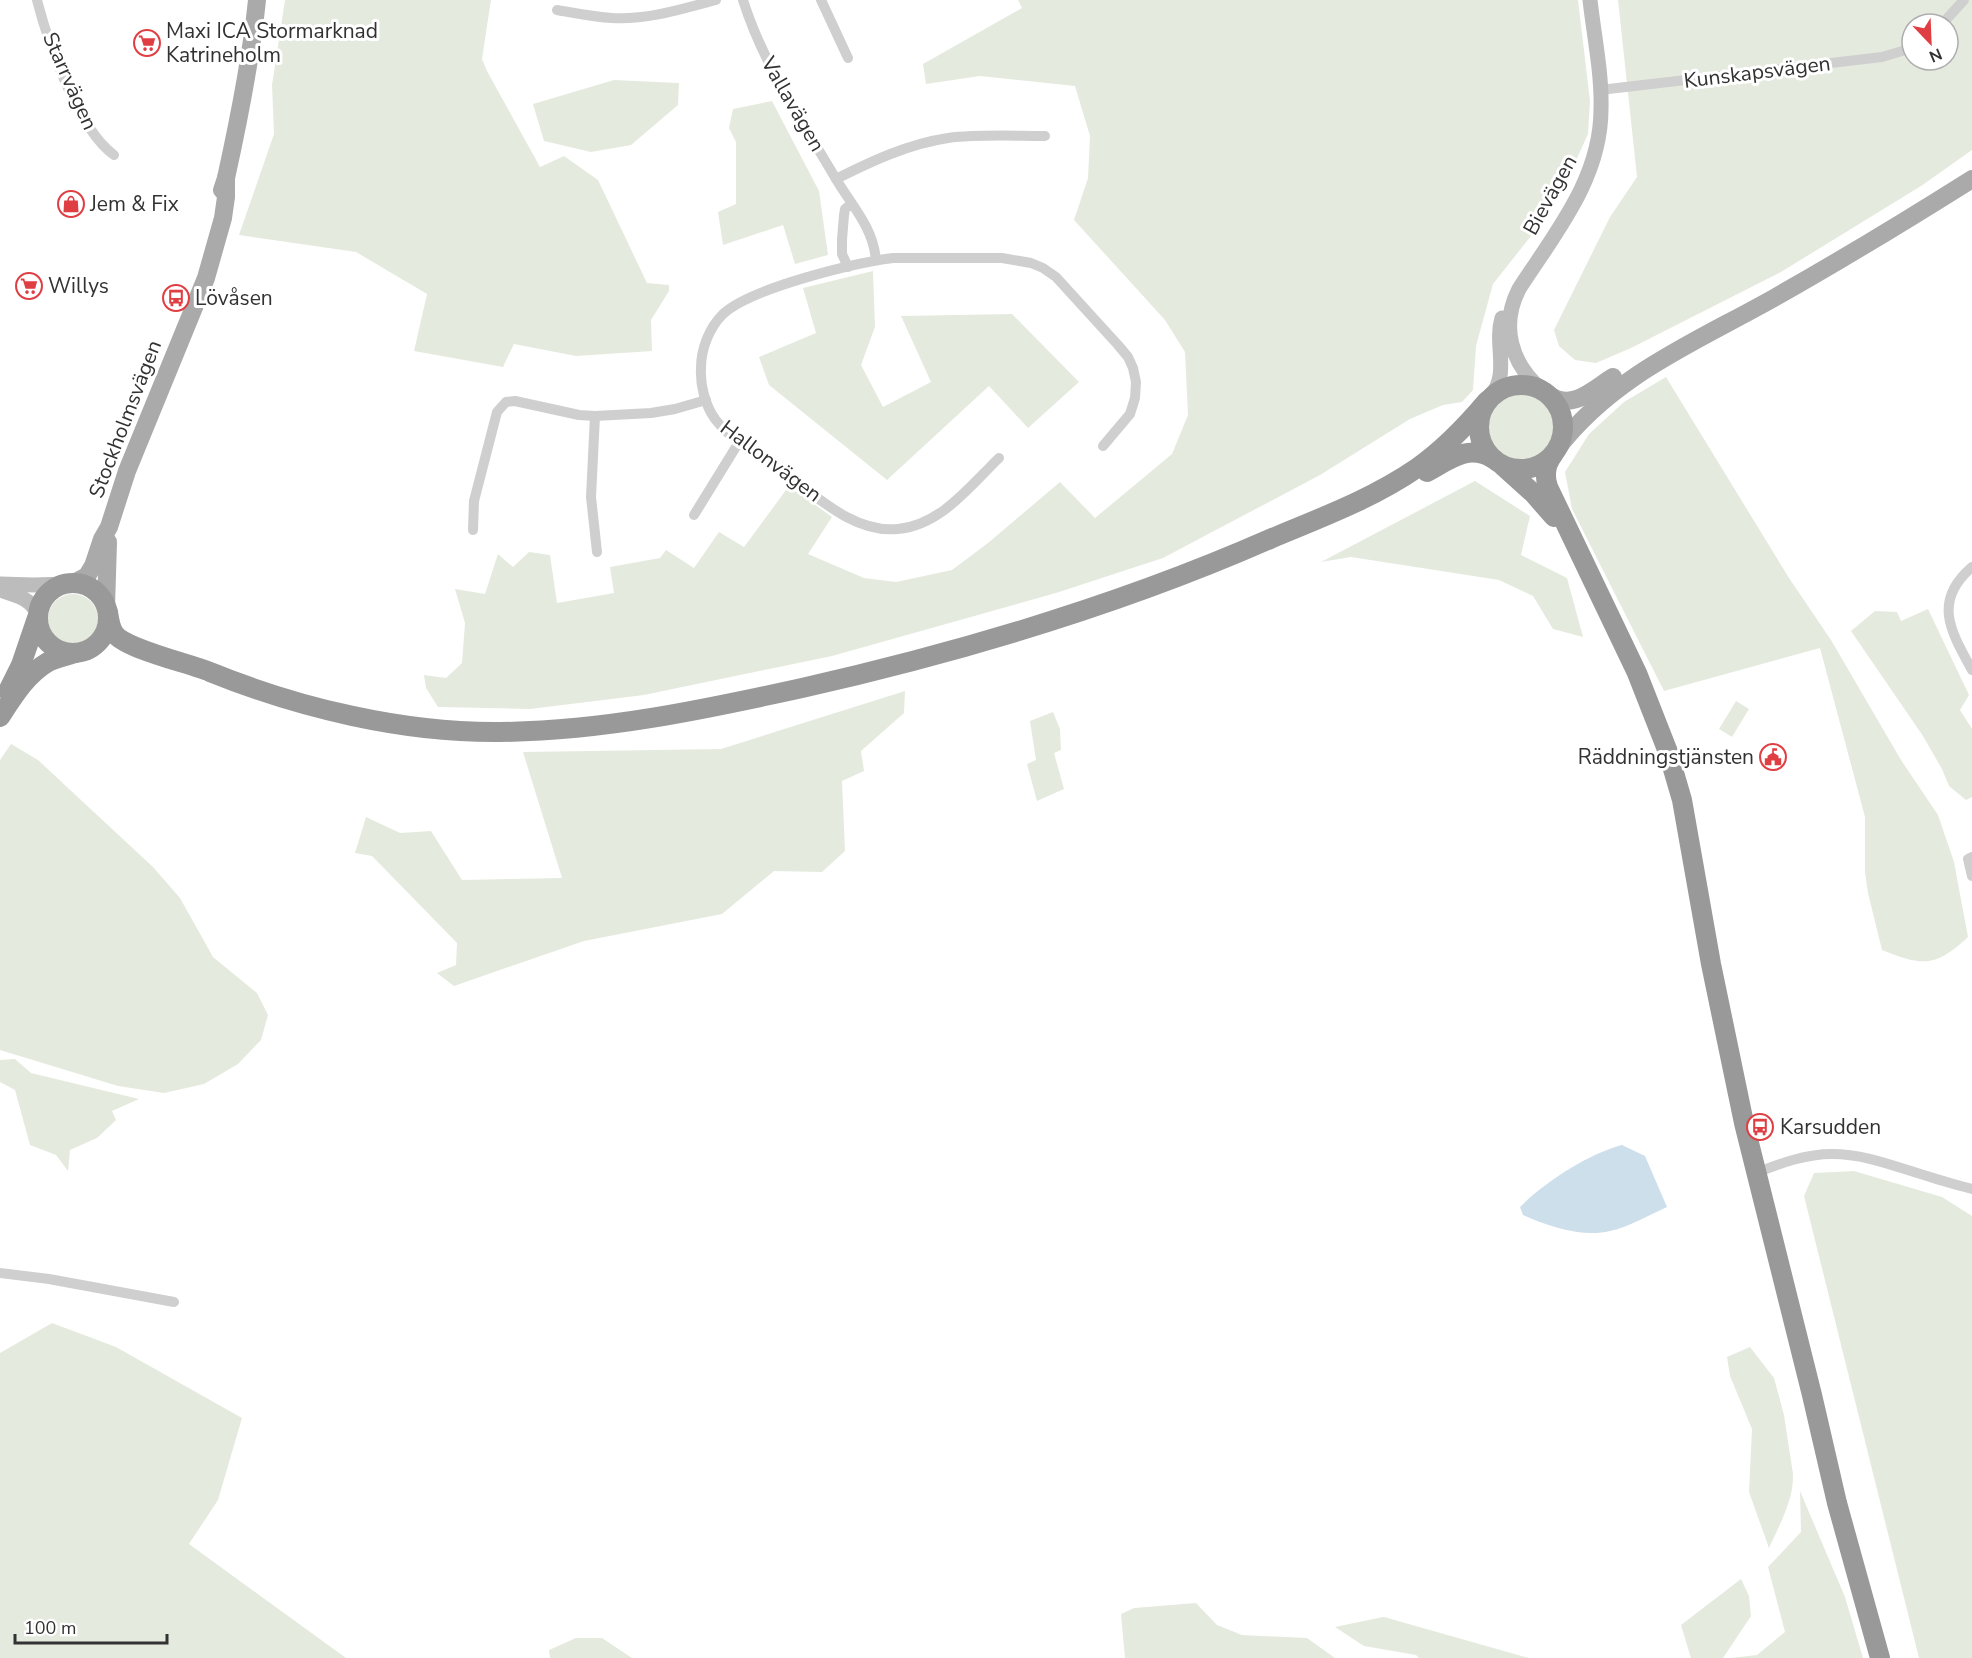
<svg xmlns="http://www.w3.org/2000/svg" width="1972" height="1658" viewBox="0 0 1972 1658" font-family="'Nunito Sans',sans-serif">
<rect width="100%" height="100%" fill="#fff"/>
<g fill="#e4ebde" fill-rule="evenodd">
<polygon points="285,0 491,0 482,59 487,71 540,167 564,156 598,180 647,283 669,285 669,291 651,320 652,351 576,356 514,344 503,367 414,351 427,294 356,252 239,235 274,134 272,85"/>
<polygon points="1018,0 1578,0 1590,101 1588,134 1573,167 1546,217 1493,284 1476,346 1473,390 1462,402 1443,405 1410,419 1320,475 1163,558 1056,593 832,656 644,695 530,709 438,707 426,688 424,675 446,678 462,663 465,623 455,589 485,594 498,554 513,567 529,552 550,555 557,603 614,593 610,567 660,558 666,550 694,568 719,532 744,547 789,486 832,517 808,554 864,578 896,582 952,570 988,543 1060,482 1095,518 1172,454 1188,415 1185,352 1165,320 1074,220 1088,178 1090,136 1075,86 980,76 926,84 923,64 1022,8"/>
<path d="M1618,0H1972V150L1921,186L1781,272L1631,348L1596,363L1575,360L1559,346L1554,330L1610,217L1637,177ZM1912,24H1948V60H1912Z"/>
<polygon points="614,80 679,83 678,105 631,145 591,152 544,141 533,104"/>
<polygon points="772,101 819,191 828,255 795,264 783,225 723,245 718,212 736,204 736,142 729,128 733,109"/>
<polygon points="873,271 875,327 861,365 883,407 931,382 901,316 1012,314 1079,382 1028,428 989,386 887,480 769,385 759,357 816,333 803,288"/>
<path d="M1666,377L1789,578L1831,640L1901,760L1938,815L1954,862L1968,937C1935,968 1922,966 1882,950L1868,893L1865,872V817L1820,648L1664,691L1572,509L1565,472L1589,434L1624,402Z"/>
<circle cx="1521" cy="427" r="34"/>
<polygon points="1475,481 1530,516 1521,555 1567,578 1583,637 1553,629 1533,596 1499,580 1351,557 1321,562"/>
<circle cx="73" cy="619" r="25"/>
<polygon points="1928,609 1969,695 1960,710 1972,729 1972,797 1966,800 1949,786 1942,769 1923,736 1851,631 1875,611 1897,612 1901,621"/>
<polygon points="905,691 904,713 861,751 864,771 842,781 845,851 822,872 774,871 722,914 584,941 454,986 437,973 456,965 457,943 372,856 355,853 366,817 400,833 431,831 462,880 562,878 523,752 721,749"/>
<polygon points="1736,701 1749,709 1732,737 1719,729"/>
<polygon points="1053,712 1060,729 1061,750 1054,753 1064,789 1037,801 1027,764 1036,760 1030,721"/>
<polygon points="11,744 38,760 153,867 180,898 213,957 257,993 268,1015 261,1040 238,1064 204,1084 164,1093 118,1086 0,1050 0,760"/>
<polygon points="15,1059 31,1073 139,1099 112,1111 116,1120 97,1138 70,1150 68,1171 56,1155 30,1145 15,1090 0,1082 0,1060"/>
<polygon points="1854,1171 1942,1197 1972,1216 1972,1658 1919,1658 1804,1196 1814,1173"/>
<polygon points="52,1323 116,1347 242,1418 218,1500 189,1544 346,1658 0,1658 0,1353"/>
<path d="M1750,1347L1774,1378L1784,1415L1793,1474C1794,1499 1779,1526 1769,1548L1749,1492L1752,1429L1730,1376L1727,1357Z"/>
<polygon points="1800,1491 1845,1597 1863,1658 1731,1658 1757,1655 1785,1632 1768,1567 1801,1532"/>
<polygon points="1741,1579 1749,1596 1751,1616 1723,1658 1691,1658 1681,1625"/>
<polygon points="1196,1603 1217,1625 1242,1635 1307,1638 1335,1658 1125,1658 1121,1614 1134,1608"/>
<polygon points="1383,1617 1384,1617 1529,1658 1419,1658 1416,1655 1364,1646 1335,1627"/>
<polygon points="576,1638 602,1638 632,1658 550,1658 549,1650"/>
</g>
<path fill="#cedfec" d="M1622,1145L1645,1156L1667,1207C1649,1215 1629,1227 1610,1231C1582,1238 1548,1226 1523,1215L1520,1207C1545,1182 1588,1154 1622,1145Z"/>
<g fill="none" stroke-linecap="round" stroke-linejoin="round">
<g stroke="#cfcfcf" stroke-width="10">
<path d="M37,0C48,43 78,129 114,155"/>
<path d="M743,0C763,64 802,121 836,179C852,206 873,227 876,260"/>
<polyline points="821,0 848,58"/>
<path d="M557,10C575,13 593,17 612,18C647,20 682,9 716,0"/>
<polyline points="1942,24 1964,0"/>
<polyline points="1600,90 1882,57 1912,48"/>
<path d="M836,179C872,161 908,144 948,138C980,134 1013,136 1045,136"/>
<polyline points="848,267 842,254 842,240 844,215 845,209 851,204"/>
<polyline points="595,416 591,497 597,552"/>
<path d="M999,458C970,486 941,525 898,529C858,533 824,503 794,480C768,461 735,445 715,419C705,405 700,385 701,368C701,349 709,328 723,314C751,288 854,263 893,258H1002L1031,263L1043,268L1056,277L1118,345L1128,357L1133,368L1136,382L1135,398L1130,414L1103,446"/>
<polyline points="694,515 739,442"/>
<polyline points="473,530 474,501 497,412 506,402 515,401 579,415 595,416 651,413 675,409 706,400"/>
<path d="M1972,567C1932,601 1951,632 1972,670"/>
<polyline points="1972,857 1968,859 1972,876"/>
<path d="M1756,1173C1781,1163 1806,1154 1832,1154C1866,1154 1896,1167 1927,1176C1942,1181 1957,1185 1972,1189"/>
<polyline points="0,1273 49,1279 174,1302"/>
</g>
<g stroke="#bcbcbc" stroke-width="15">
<path d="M1542,390C1511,364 1500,326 1519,289C1555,233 1601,179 1601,109C1602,73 1594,36 1590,0"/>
<path d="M1491,396C1510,373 1494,345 1502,318"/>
<polyline points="0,584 34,585 67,584"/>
<path d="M0,590C16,595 30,598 38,614"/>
</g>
<g stroke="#aaa" stroke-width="18">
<path d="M222,190L226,178C239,119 251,60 257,0"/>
<path d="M1549,395C1573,411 1592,390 1613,377"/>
<path d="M1556,450C1613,375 1694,343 1774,298C1841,260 1907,220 1972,179"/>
<polyline points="74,583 87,576 93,566 102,539 109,527 127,471 206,278 223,218 226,197 226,178"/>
<polyline points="106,606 108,542"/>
</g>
<g stroke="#999" stroke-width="20">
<circle cx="1521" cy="427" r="42"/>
<path d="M1553,455C1545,465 1544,475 1548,487L1637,673L1668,752L1682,800L1711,964L1744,1123L1812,1395L1837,1503L1880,1658"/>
<polyline points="1503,466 1533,493 1554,517"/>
<path d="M1427,472C1449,460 1468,444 1492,458"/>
<circle cx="73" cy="618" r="35"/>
<path d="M108,612C109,619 110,627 114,633C124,649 189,663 210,672C299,708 403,733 500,732C602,731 702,710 802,688C961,652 1120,605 1270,539C1320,518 1372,499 1417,468C1444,449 1466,426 1487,401"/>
<polyline points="8,691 21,665 37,618"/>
<path d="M0,717C13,697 27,674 48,662C56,658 66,656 75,653"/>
</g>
</g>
<defs>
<symbol id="supermarket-ring" viewBox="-11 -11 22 22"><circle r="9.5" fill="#fff" stroke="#df3e43" stroke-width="1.5"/><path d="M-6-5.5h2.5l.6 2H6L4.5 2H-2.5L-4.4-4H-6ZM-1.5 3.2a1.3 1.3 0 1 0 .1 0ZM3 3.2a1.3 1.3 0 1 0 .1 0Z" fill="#df3e43"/></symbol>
<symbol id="shop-ring" viewBox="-11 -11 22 22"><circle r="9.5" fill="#fff" stroke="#df3e43" stroke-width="1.5"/><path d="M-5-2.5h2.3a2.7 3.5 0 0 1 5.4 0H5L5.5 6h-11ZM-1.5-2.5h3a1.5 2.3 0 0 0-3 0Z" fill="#df3e43"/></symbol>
<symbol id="bus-ring" viewBox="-11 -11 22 22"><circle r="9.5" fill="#fff" stroke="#df3e43" stroke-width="1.5"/><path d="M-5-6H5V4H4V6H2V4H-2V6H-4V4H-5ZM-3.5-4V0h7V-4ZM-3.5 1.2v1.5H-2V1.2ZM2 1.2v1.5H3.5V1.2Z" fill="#df3e43"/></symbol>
<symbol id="civic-ring" viewBox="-11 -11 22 22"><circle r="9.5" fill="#fff" stroke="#df3e43" stroke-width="1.5"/><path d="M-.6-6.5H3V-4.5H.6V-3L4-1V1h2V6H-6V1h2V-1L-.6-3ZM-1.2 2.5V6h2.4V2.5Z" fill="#df3e43"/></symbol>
</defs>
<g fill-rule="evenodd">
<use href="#supermarket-ring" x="132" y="28" width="30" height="30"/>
<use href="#shop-ring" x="56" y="189" width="30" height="30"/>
<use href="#supermarket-ring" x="14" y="271" width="30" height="30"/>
<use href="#bus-ring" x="161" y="283" width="30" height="30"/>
<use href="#civic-ring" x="1758" y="742" width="30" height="30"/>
<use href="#bus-ring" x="1745" y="1112" width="30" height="30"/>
</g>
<g text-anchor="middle" stroke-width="6" stroke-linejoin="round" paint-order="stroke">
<g font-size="21" fill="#323232" stroke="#fff" text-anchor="start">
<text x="166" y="38">Maxi ICA Stormarknad<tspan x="166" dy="24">Katrineholm</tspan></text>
<text x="90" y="211">Jem &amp; Fix</text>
<text x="48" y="293">Willys</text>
<text x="195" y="305">Lövåsen</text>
<text x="1754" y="764" text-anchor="end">Räddningstjänsten</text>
<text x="1780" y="1134">Karsudden</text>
</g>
<g font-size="21" fill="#323232" stroke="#fff">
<text transform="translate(1757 72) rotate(-7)" y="7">Kunskapsvägen</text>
<text transform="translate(70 81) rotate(66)" y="7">Starrvägen</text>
<text transform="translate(793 104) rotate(60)" y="7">Vallavägen</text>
<text transform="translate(1550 195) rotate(-61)" y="7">Bievägen</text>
<text transform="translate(125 419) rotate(-69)" y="7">Stockholmsvägen</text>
<text transform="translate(771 461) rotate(37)" y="7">Hallonvägen</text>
</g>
</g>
<g transform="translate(1930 42) rotate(157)"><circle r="28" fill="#ffffff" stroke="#adadad" stroke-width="1.5"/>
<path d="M0-4.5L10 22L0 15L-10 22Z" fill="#df3e43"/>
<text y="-9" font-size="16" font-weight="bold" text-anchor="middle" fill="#323232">N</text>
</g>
<path d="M15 1634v9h152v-9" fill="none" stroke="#323232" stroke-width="3"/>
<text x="24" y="1634" font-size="18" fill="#323232" stroke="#ffffff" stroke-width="4.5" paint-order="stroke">100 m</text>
</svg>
